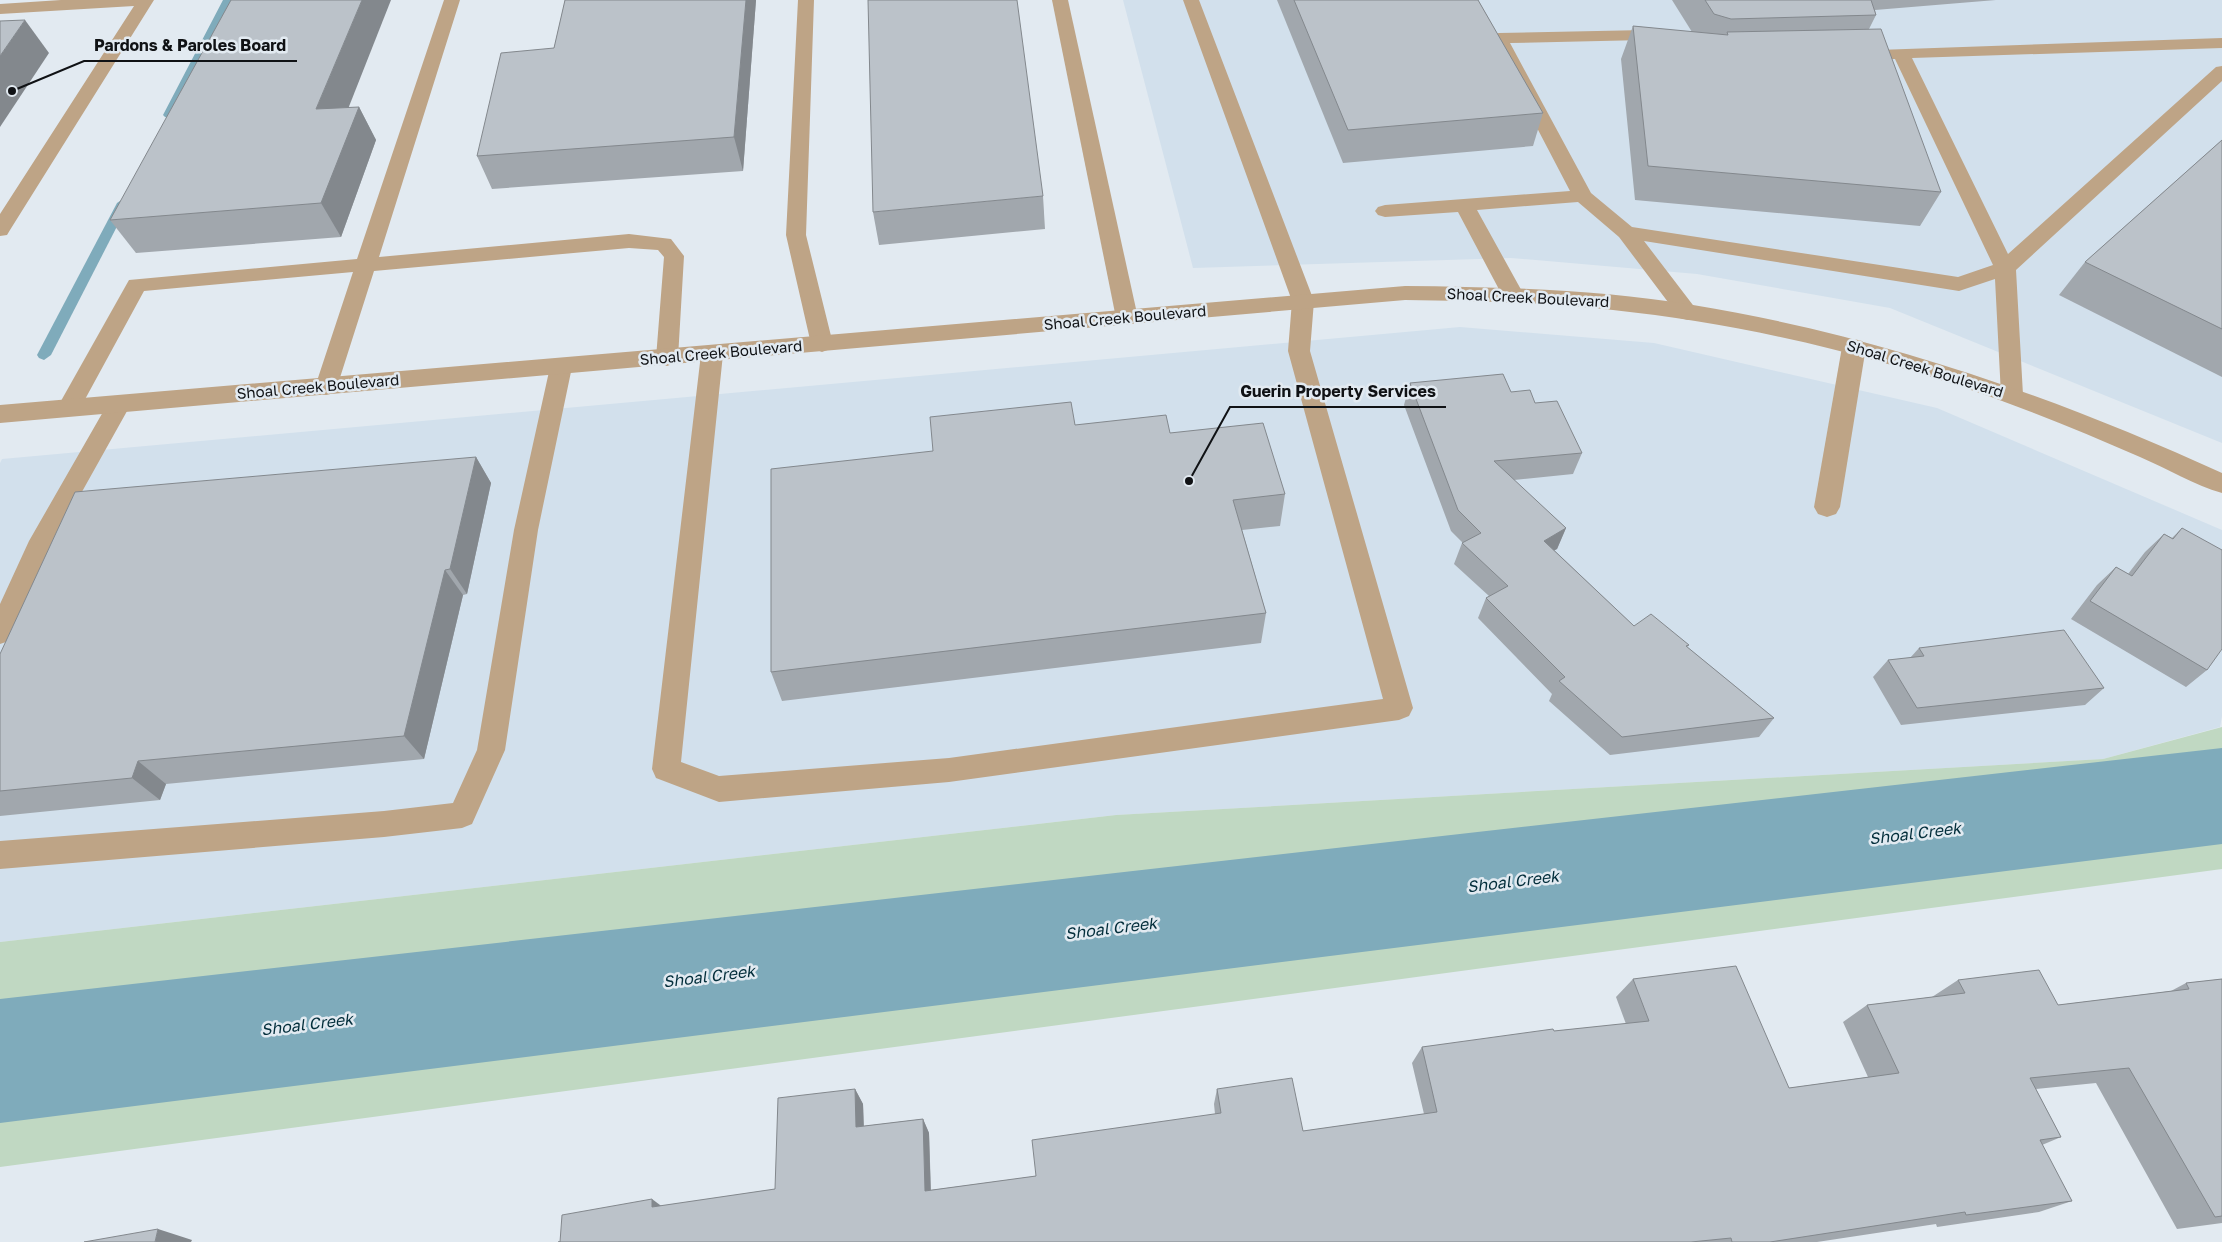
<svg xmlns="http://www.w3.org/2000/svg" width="2222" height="1242" viewBox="0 0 2222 1242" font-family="'Golos Text',sans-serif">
<rect width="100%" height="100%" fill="#e2eaf1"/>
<g fill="#d2e0ec">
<polygon points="1123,0 2222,0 2222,443 1890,308 1697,274 1511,258 1193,268"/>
<polygon points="1460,327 1654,343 1937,408 2222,530 2222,716 2220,727 2103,759 1116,815 0,942 0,463 2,459"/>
</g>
<polygon fill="#c0d8c2" points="2222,727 2222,869 0,1167 0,942 1116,815 2103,759"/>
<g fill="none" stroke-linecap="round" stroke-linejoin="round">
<g fill="#7fabbb" fill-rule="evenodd">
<polygon points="223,0 237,0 231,4 175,115 169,118 165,117 163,115"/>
<polygon points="123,199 129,203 51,355 44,360 39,358 37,355 117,203"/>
</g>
<polygon fill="#7fabbb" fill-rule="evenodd" points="2222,748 2222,844 0,1123 0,999"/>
<g fill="#bea486" fill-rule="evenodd">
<polygon points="61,0 154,0 10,230 7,235 0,236 0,214 134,6 0,14 0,4"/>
<polygon points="444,0 460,0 379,257 629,234 671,239 684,256 678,358 675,363 667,366 659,363 656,358 664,257 658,250 629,248 374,271 337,387 334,393 326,395 318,393 315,387 353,272 144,291 77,414 69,416 61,414 57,408 129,280 357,259"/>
<polygon points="798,0 814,0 806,235 833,344 830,349 822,352 814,349 811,344 786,235"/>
<polygon points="1052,0 1068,0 1138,318 1135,323 1127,325 1119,323 1116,318"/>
<polygon points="1183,0 1199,0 1314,301 1310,351 1413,708 1409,716 1399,720 949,782 719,802 656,778 652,769 701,354 704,349 712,346 720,349 723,354 681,762 719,776 949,758 1383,699 1288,351 1292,301"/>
<polygon points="1646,30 1670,37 1673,41 1670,45 1664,46 1644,40 1510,43 1591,193 1632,227 1958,277 1993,265 1895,59 1855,60 1849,59 1846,55 1849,51 2222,38 2222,48 1912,58 2008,254 2216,67 2222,66 2222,81 2016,270 2023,395 2020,401 2012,403 2004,401 2001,395 1995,279 1959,291 1644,241 1699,313 1696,318 1688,320 1680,318 1619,237 1578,202 1477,210 1524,295 1521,300 1513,302 1505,300 1502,295 1458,212 1385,217 1378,215 1375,211 1378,207 1385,205 1570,191 1490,38 1493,34 1499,33"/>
<polygon points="561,359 569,362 572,367 538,530 505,750 472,824 462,828 384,837 0,869 0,841 384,811 453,803 477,750 514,530 550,367 553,362"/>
<polygon points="119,396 127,398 131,404 50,549 9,641 0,644 0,604 29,541 111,398"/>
</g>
<polygon fill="#bea486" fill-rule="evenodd" points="1854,339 1862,341 1866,347 1840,507 1836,514 1827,517 1818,514 1814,507 1842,347 1846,341"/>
<path fill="#bea486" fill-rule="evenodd" d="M1405,286C1501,287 1598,289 1693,305C1877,335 2053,396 2222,473V493C2194,485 2168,469 2140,457C2092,436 2044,416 1994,398C1871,354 1743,324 1613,310C1544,302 1474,301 1405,300L0,423V405Z"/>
</g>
<g fill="#a1a7ad">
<polygon points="565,0 756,0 743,171 492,189 477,156 554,48"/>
<polygon points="1277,0 1478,0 1543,113 1533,146 1343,163"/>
<polygon points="1672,0 1996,0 1875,10 1876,15 1869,29 1941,192 1920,226 1635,200 1621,59 1633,26 1692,32"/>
<polygon points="359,107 376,140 341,237 136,253 110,220"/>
<polygon points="2222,140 2222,377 2059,295 2085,262"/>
<polygon points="1043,196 1045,229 879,245 873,212"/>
<polygon points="1410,383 1511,392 1535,403 1582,453 1573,474 1514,480 1566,528 1557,549 1554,550 1634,626 1689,645 1687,647 1774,718 1759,737 1610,755 1549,701 1552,694 1478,618 1486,598 1489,596 1454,564 1462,543 1463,543 1451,531 1404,405"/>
<polygon points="1170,433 1285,494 1280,526 1242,530 1266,613 1261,643 782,701 771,672 933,451"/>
<polygon points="476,457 491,483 467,594 463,595 424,759 166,784 160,800 0,816 0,654"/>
<polygon points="2182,528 2207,670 2186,687 2071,619 2097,585 2116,567 2128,574 2145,552 2164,534 2172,538"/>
<polygon points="1919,648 2104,688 2085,705 1901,725 1873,677 1888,660 1910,658"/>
<polygon points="1633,979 1789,1088 1868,1077 1843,1022 1867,1005 1932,997 1958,980 2058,1005 2171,991 2186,983 2222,979 2222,1223 2177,1229 2096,1083 2036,1089 2061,1137 2042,1145 2072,1201 2039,1212 1937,1227 1936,1224 1817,1242 558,1242 661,1206 775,1189 855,1089 863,1104 864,1126 923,1119 929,1133 931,1190 1036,1176 1215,1114 1214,1104 1217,1089 1303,1131 1424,1114 1412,1063 1422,1047 1554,1031 1626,1024 1616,997"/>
</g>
<g fill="#83888d">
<polygon points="362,0 391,0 335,142 316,109"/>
<polygon points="746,0 756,0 743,171 734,137"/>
<polygon points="25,20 49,53 0,127 0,56"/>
<polygon points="359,107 376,140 341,237 321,203"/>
<polygon points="476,457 491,483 467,594 450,569"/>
<polygon points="1566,528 1557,549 1535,561 1544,541"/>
<polygon points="445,570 463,595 424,759 404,736"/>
<polygon points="138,761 166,784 160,800 132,778"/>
<polygon points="855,1089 863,1104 864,1141 856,1127"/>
<polygon points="923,1119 929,1133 931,1203 925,1191"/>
<polygon points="652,1199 668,1211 652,1207"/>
<polygon points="158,1229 192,1240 191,1242 155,1242"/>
</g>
<g fill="#bbc2c9" stroke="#83888d">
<polygon points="231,0 362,0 316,109 359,107 321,203 110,220"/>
<polygon points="565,0 746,0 734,137 477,156 501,53 554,48"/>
<polygon points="868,0 1017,0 1043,196 873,212"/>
<polygon points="1294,0 1478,0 1543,113 1348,130"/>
<polygon points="1705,0 1871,0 1876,15 1731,19 1714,14"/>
<polygon points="25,20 0,56 0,21"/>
<polygon points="1633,26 1728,35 1727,32 1881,29 1941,192 1648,166"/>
<polygon points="2222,140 2222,329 2085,262"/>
<polygon points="1503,374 1511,392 1530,390 1535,403 1557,401 1582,453 1494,461 1566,528 1544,541 1634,626 1651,614 1689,645 1686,646 1774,718 1622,737 1559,681 1565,677 1486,598 1508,586 1462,543 1481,533 1458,510 1410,383"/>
<polygon points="1071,402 1075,425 1166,415 1170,433 1263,423 1285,494 1233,500 1266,613 771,672 771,469 933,451 930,417"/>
<polygon points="476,457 450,569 445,570 404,736 138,761 132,778 0,791 0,654 75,492"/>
<polygon points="2182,528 2222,550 2222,649 2207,670 2090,601 2116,567 2132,576 2164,534 2173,539"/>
<polygon points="2064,630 2104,688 1917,708 1888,660 1924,656 1919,648"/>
<polygon points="1736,966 1789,1088 1899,1073 1867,1005 1965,993 1958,980 2039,970 2058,1005 2189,989 2186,983 2222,979 2222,1216 2215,1217 2129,1068 2030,1078 2061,1137 2040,1140 2072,1201 1966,1215 1965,1212 1770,1242 1732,1242 1731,1238 1691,1242 558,1242 560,1242 562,1215 652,1199 652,1207 775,1189 778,1098 855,1089 856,1127 923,1119 925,1191 1036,1176 1032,1140 1221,1113 1217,1089 1292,1078 1303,1131 1437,1112 1422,1047 1553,1029 1554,1031 1649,1021 1633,979"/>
<polygon points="158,1229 155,1242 84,1242"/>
</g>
<g text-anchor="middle" stroke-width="5" stroke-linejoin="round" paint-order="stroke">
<g font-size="15" fill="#101215" stroke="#e2eaf1">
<text transform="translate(1528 298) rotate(3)" y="5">Shoal Creek Boulevard</text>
<text transform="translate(1125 318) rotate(-5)" y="5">Shoal Creek Boulevard</text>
<text transform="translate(721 353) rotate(-5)" y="5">Shoal Creek Boulevard</text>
<text transform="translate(1925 369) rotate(17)" y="5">Shoal Creek Boulevard</text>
<text transform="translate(318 387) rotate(-5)" y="5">Shoal Creek Boulevard</text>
</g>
<g font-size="16" font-style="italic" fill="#032e3b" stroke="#e2eaf1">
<text transform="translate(1915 833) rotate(-7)" y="6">Shoal Creek</text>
<text transform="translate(1513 881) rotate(-7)" y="6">Shoal Creek</text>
<text transform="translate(1111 928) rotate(-7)" y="6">Shoal Creek</text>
<text transform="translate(709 976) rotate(-7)" y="6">Shoal Creek</text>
<text transform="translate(307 1024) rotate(-7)" y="6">Shoal Creek</text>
</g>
</g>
<path fill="none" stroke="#101215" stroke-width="2" d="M12 91L84 61H297M1189 481L1230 407H1446"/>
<g fill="#101215" stroke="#e2eaf1" stroke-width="2">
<circle cx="12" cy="91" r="5"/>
<circle cx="1189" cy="481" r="5"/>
</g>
<g font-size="16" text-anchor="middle" font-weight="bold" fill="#101215" stroke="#e2eaf1" stroke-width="5" stroke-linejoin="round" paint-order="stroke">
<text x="190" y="51">Pardons &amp; Paroles Board</text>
<text x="1338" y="397">Guerin Property Services</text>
</g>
</svg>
